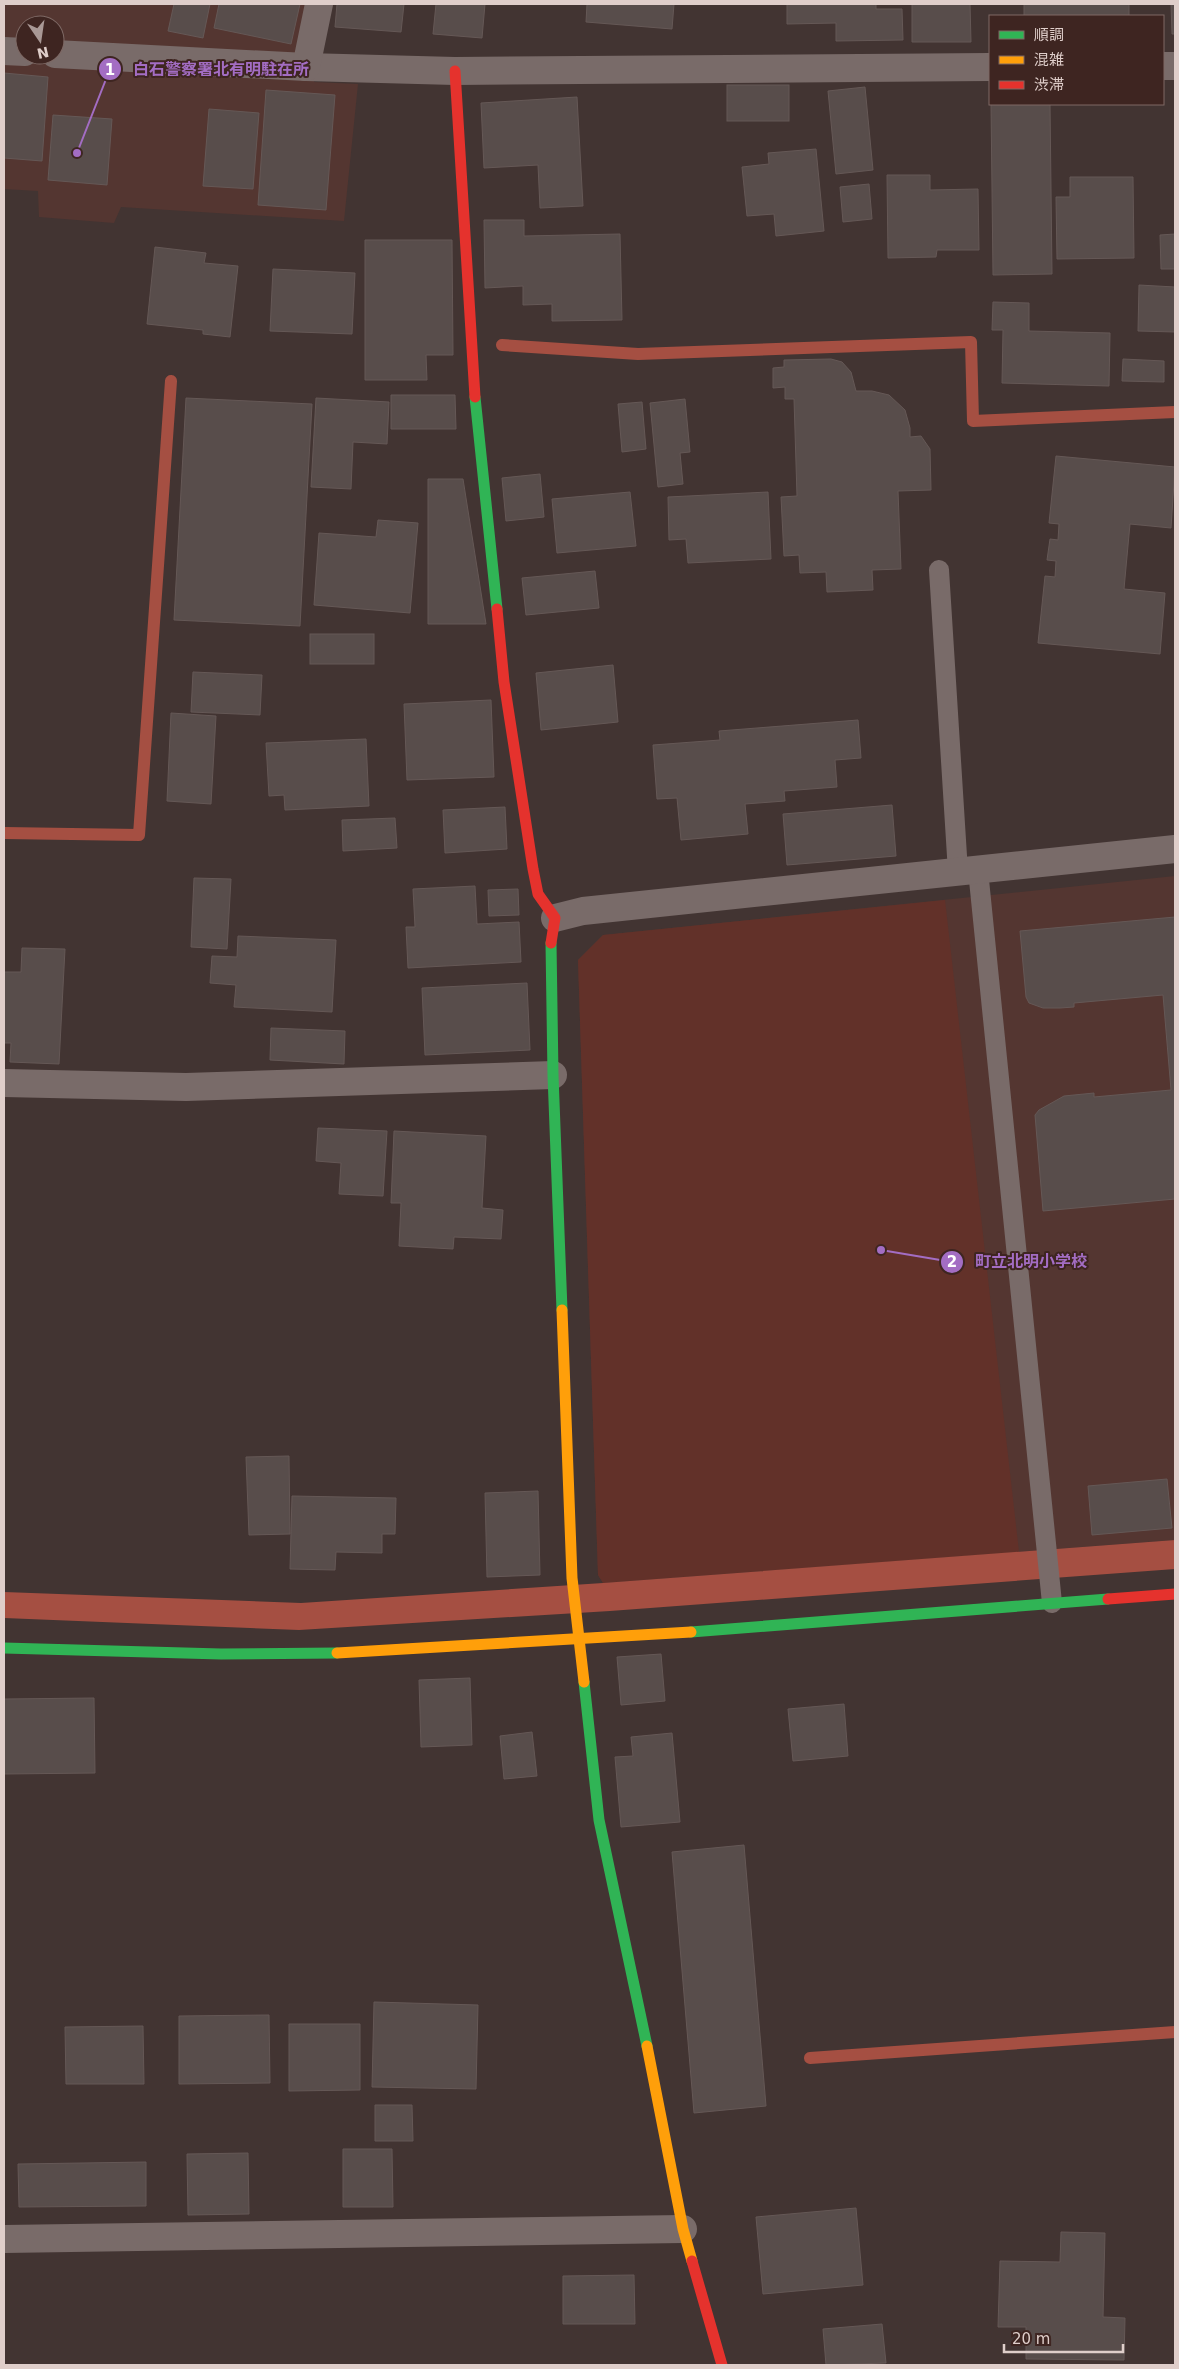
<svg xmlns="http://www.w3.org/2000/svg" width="1179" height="2369" viewBox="0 0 1179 2369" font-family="'DejaVu Sans','Noto Sans JP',sans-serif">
<rect width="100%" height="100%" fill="#423432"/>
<g fill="#543631" fill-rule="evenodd">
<path d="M4,4H333L314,82L358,84L344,221L121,207L114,223L39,217L38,191L4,189ZM25,25H55V55H25Z"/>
<polygon points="1175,876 1175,1540 603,1583 598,1575 578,960 603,935"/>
</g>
<polygon fill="#623129" points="945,900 1019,1552 603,1583 598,1575 578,960 603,935"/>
<polygon fill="#a54f42" points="1175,1540 1175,1569 610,1611 299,1630 4,1618 4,1592 301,1603 603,1583"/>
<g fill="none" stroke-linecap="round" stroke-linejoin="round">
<g stroke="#a54f42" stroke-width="12">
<polyline points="502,345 638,354 971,342 973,421 1175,412"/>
<polyline points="4,833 139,835 171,381"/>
<polyline points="810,2058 1175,2032"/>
</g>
</g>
<g fill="#584d4b" stroke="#655856">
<polygon points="174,4 210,4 203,38 168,31"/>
<polygon points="219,4 300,4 291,44 214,28"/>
<polygon points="337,4 404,4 401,32 335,27"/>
<polygon points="436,4 485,4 482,38 433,34"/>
<polygon points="587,4 674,4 672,29 586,22"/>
<polygon points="787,4 876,4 876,9 902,9 903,40 836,41 836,23 787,24"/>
<polygon points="912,4 970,4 971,42 912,42"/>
<rect x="1024" y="4" width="105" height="12"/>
<polygon points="1171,4 1175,4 1175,34 1172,34"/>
<polygon points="4,73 48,77 42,161 4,158"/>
<rect x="727" y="85" width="62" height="36"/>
<polygon points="865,87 873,170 836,174 828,91"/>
<polygon points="266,90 335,95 326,210 258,205"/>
<polygon points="577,97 583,206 540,208 538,165 484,168 481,103"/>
<polygon points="991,104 1050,104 1052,274 993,275"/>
<polygon points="209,109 259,113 253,189 203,186"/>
<polygon points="53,115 112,119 107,185 48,180"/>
<polygon points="816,149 824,231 776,236 774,214 747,216 742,167 769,164 768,153"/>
<polygon points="887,175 930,175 930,190 978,189 979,250 937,250 936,257 888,258"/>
<polygon points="1070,177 1133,177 1134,258 1057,259 1056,197 1070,197"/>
<polygon points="869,184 872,219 843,222 840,187"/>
<polygon points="484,220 524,220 524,236 620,234 622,320 552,321 552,304 523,305 523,286 485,288"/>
<polygon points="1175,234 1175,269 1161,269 1160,235"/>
<polygon points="365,240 452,240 453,355 426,355 427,380 365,380"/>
<polygon points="155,247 206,253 204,263 238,266 230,337 203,334 203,330 147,324"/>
<polygon points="273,269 355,273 352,334 270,331"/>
<polygon points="1139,285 1175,287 1175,332 1138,331"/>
<polygon points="993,302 1029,303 1029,331 1110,333 1109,386 1002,383 1003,330 992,330"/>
<polygon points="831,359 842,362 851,372 856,391 872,391 889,395 905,410 910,428 910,437 921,436 930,449 931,490 898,491 901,569 872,570 873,590 827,592 826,572 800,573 799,555 784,556 781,497 797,496 794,399 785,399 785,387 773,388 773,368 784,367 784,360"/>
<polygon points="1123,359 1164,361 1164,382 1122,381"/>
<polygon points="391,395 455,395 456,429 391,429"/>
<polygon points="186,398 312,404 300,626 174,620"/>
<polygon points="316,398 389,402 387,444 353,442 351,489 311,487"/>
<polygon points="685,399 690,452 680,453 683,484 658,487 650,403"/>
<polygon points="642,402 646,449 622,452 618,404"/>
<polygon points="1056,456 1175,467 1171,528 1130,524 1124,589 1165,593 1160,654 1038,643 1045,576 1055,577 1056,561 1047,560 1050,539 1058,540 1059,524 1049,523"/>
<polygon points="540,474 544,517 506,521 502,478"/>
<polygon points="428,479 463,479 486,624 428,624"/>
<polygon points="630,492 636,546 557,553 552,499"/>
<polygon points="768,492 771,559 688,563 686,539 669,540 668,497"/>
<polygon points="378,520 418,523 410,613 314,605 319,533 376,537"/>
<polygon points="595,571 599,608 526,615 522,578"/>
<rect x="310" y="634" width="64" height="30"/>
<polygon points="613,665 618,722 541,730 536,673"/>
<polygon points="193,672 262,675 260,715 191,712"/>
<polygon points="491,700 494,777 407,780 404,704"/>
<polygon points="171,713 216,716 211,804 167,801"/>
<polygon points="858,720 861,758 835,760 837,787 784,791 785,801 745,804 748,834 681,840 677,798 657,799 653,745 720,740 719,731"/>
<polygon points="366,739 369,806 285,810 284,795 269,796 266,743"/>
<polygon points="892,805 896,856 787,865 783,814"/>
<polygon points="505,807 507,849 445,853 443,810"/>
<polygon points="395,818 397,848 343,851 342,820"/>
<polygon points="194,878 231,879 227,949 191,947"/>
<polygon points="475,886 477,924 519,922 521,962 408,968 406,927 415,927 413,889"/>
<polygon points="518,889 519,915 489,916 488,890"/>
<polygon points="1175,917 1175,1199 1043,1211 1035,1115 1039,1110 1064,1096 1094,1093 1094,1097 1171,1090 1163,995 1074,1003 1074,1007 1060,1008 1043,1008 1029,1003 1026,997 1020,931"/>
<polygon points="238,936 336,940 332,1012 234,1007 236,985 210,983 212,956 237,957"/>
<polygon points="22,948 65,949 59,1064 10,1062 11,1043 4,1043 4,972 21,972"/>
<polygon points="527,983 530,1050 425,1055 422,988"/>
<polygon points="271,1028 345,1031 344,1064 270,1060"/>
<polygon points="318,1128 387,1131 383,1196 339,1194 341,1163 316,1161"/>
<polygon points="394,1131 486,1136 482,1208 503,1210 501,1239 454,1237 453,1249 399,1246 401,1203 391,1203"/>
<polygon points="289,1456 290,1534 249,1535 246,1457"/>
<polygon points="1167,1479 1172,1528 1092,1535 1088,1486"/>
<polygon points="538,1491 540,1575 487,1577 485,1493"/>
<polygon points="292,1496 396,1498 395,1534 382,1534 382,1553 336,1552 335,1570 290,1569"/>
<polygon points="661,1654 665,1701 621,1705 617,1657"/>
<polygon points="470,1678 472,1745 421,1747 419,1680"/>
<polygon points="94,1698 95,1773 4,1774 4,1699"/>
<polygon points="844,1704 848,1756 793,1761 788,1709"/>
<polygon points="532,1732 537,1776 504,1779 500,1736"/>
<polygon points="672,1733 680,1822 621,1827 615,1757 633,1756 631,1737"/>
<polygon points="744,1845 766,2106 694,2113 672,1852"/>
<polygon points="374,2002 478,2005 476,2089 372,2087"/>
<polygon points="269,2015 270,2083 179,2084 179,2016"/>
<polygon points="289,2024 360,2024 360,2090 289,2091"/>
<polygon points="143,2026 144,2084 66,2084 65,2027"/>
<polygon points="375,2105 412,2105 413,2141 375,2141"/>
<polygon points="343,2149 392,2149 393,2207 343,2207"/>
<polygon points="248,2153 249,2214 188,2215 187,2154"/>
<polygon points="146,2162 146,2206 19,2207 18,2164"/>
<polygon points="856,2208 863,2285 763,2294 756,2217"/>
<polygon points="1061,2232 1105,2233 1103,2317 1125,2318 1124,2360 1026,2359 1026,2327 998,2327 1000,2261 1060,2262"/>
<polygon points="634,2275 635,2324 563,2324 563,2276"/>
<polygon points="882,2324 886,2363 826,2365 823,2329"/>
</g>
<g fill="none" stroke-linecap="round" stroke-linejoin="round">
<g stroke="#796b69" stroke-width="20">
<polyline points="939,570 958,872"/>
<polyline points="978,870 1052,1603"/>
</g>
<g stroke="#796b69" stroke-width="28">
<polyline points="4,51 25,52"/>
<polyline points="55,54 306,67 455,71 990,67"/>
<polyline points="1163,66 1175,66"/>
<polyline points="306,67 319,4"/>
<polyline points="555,918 583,911 1175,849"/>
<polyline points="4,1083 186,1087 553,1075"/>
<polyline points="4,2239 683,2229"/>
</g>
<g stroke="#30b455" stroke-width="11">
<polyline points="475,397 497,609"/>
<polyline points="551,943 553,1075 562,1310"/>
<polyline points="691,1632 1108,1599"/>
<polyline points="4,1648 221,1654 337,1653"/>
<polyline points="584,1682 599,1820 647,2046"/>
</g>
<g stroke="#ff9f0a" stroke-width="11">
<polyline points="562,1310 572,1578 584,1682"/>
<polyline points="337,1653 691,1632"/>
<polyline points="647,2046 683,2229 692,2261"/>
</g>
<g stroke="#e5322d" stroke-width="11">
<polyline points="455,71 475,397"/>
<polyline points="497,609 504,682 533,869 538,894 555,918 551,943"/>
<polyline points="1108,1599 1175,1594"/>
<polyline points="692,2261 722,2365"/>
</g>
</g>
<path fill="none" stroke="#a36dc3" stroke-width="2" d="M77 153L110 69M881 1250L952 1262"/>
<g fill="#a36dc3" stroke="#3e2521" stroke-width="2">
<circle cx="77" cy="153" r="5"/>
<circle cx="881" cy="1250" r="5"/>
<circle cx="110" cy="69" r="12"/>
<circle cx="952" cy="1262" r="12"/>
</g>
<g font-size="15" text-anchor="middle" font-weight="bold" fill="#fff">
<text x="110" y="75">1</text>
<text x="952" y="1267">2</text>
</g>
<g font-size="16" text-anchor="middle" font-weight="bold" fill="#a36dc3" stroke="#3e2521" stroke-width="4" stroke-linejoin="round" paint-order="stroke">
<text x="221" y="75">白石警察署北有明駐在所</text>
<text x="1031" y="1267">町立北明小学校</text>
</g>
<rect width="1179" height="2369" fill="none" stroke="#dfceca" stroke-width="10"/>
<rect x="989" y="15" width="175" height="90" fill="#3e2521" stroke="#7e6965"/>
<rect x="999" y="31" width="25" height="8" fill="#30b455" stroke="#7e6965"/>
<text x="1034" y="40" font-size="15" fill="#dfceca">順調</text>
<rect x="999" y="56" width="25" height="8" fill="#ff9f0a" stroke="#7e6965"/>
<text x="1034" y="65" font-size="15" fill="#dfceca">混雑</text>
<rect x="999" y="81" width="25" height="8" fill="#e5322d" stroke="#7e6965"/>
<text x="1034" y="90" font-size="15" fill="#dfceca">渋滞</text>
<g transform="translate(40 40) rotate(167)"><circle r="24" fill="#3e2521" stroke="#7e6965"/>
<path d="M0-4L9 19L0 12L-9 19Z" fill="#a89895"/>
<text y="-8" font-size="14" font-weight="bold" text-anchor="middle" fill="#dfceca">N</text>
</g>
<path d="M1004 2344v8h119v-8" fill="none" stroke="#dfceca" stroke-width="2.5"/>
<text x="1012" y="2344" font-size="15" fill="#dfceca" stroke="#3e2521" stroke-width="4" paint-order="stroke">20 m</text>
</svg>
